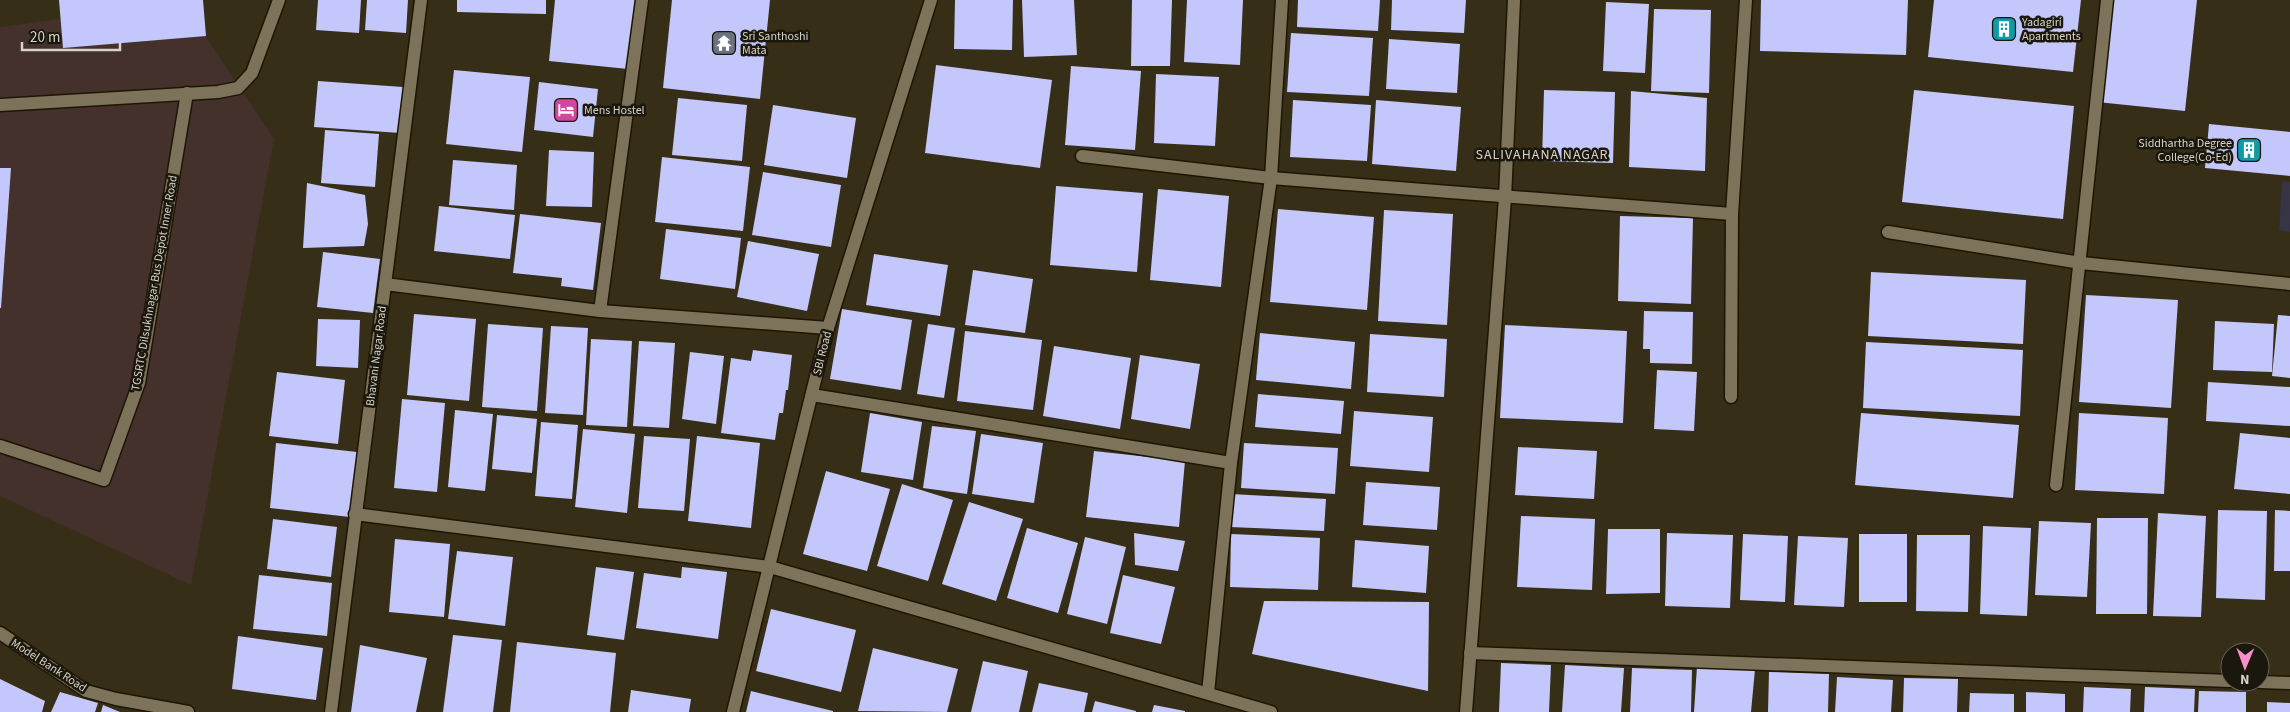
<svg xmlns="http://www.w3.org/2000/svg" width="2290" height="712" viewBox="0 0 2290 712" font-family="'Source Sans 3',sans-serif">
<rect width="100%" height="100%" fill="#362e17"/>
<polygon fill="#373445" points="2282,181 2290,182 2290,232 2279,230"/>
<polygon fill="#45312c" points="183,3 274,139 191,585 0,496 0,27"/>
<g fill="#c3c7fc">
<polygon points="59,0 203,0 206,36 63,48"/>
<polygon points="318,0 361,0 359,33 316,30"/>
<polygon points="367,0 408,0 406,33 365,30"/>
<polygon points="457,0 546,0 546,14 457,12"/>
<polygon points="555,0 635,0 628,69 549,61"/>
<polygon points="672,0 770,0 760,99 663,88"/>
<polygon points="955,0 1013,0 1012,50 954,49"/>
<polygon points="1022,0 1074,0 1077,55 1024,57"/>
<polygon points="1132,0 1172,0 1170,66 1131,66"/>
<polygon points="1187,0 1243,0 1240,65 1184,62"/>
<polygon points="1298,0 1380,0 1378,31 1297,27"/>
<polygon points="1392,0 1466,0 1464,33 1391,30"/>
<polygon points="1761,0 1908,0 1906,55 1760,51"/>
<polygon points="1934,0 2081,0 2073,72 1928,57"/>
<polygon points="2108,0 2197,0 2185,111 2097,102"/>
<polygon points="1606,2 1649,4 1645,73 1603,71"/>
<polygon points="1654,9 1711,10 1709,93 1651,91"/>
<polygon points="1291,33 1373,38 1369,96 1287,92"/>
<polygon points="1389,39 1460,44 1457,93 1386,89"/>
<polygon points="936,65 1052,80 1040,168 925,153"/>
<polygon points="1071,66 1141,71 1135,150 1065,145"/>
<polygon points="454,70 530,77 522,152 446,144"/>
<polygon points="1156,74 1219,77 1215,146 1154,143"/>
<polygon points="318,81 403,87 400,133 314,127"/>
<polygon points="539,82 598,89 593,137 534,130"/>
<polygon points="1544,90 1615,92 1613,163 1542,161"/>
<polygon points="1914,90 2074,106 2063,219 1902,202"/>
<polygon points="1631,91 1707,98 1705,171 1629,167"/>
<polygon points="678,98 747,105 742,161 672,155"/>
<polygon points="1293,100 1371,105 1367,161 1290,157"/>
<polygon points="1376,100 1461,107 1456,171 1372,164"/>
<polygon points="773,105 856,118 847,178 764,165"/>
<polygon points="2209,124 2290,132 2290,176 2205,168"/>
<polygon points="325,130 379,134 375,187 321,183"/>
<polygon points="549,150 594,152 592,207 546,206"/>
<polygon points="662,157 750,167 743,231 655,222"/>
<polygon points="453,160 517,165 514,210 449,205"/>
<polygon points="0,168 11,168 1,308 0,308"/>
<polygon points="763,172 841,185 831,247 752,235"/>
<polygon points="307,183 365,195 368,224 364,246 303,248"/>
<polygon points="1056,186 1143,193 1137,272 1050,265"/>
<polygon points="1158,189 1229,196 1221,287 1150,280"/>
<polygon points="439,206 515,215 510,259 434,251"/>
<polygon points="1278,209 1374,217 1367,310 1270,302"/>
<polygon points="1384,210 1453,214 1447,325 1378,321"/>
<polygon points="520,214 601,223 593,290 561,286 562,278 513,273"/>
<polygon points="1620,216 1693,218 1691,304 1618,301"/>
<polygon points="666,229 741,238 735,289 660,279"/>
<polygon points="748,241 819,254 807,311 737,297"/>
<polygon points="323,252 380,259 373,313 317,307"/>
<polygon points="874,254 948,265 940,316 866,305"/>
<polygon points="973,270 1033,279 1025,333 965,325"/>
<polygon points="1871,272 2026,280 2023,344 1868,336"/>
<polygon points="2086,295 2178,300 2171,408 2079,402"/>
<polygon points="842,309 912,320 901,390 830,379"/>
<polygon points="1644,311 1693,312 1692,364 1650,363 1650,349 1643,349"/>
<polygon points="414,314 476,319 469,401 407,395"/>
<polygon points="2278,315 2290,316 2290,378 2272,376"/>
<polygon points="318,319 360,320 358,368 316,366"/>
<polygon points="2215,321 2274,324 2272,372 2213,370"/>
<polygon points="488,324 543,328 537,411 482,407"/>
<polygon points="928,324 955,328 944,398 917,394"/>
<polygon points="1505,325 1627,331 1623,423 1500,418"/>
<polygon points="551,326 588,328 583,415 545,413"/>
<polygon points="965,331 1042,340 1033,410 957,401"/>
<polygon points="1260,333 1355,342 1351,389 1256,380"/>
<polygon points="1370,334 1447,339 1444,397 1367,392"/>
<polygon points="591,339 632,341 627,427 586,425"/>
<polygon points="639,341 675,343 669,428 633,426"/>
<polygon points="1866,342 2023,350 2020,416 1863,408"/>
<polygon points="1054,346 1131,358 1120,429 1043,416"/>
<polygon points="753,350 792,355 788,390 786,390 783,413 779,413 775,440 721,433 731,358 751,361"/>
<polygon points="690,352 724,356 716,424 682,419"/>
<polygon points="1140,355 1200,364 1190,429 1131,419"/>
<polygon points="1657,370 1697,372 1694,431 1654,429"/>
<polygon points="277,372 345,380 338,444 269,436"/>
<polygon points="2208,382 2290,387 2290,426 2206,421"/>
<polygon points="1258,394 1344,401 1341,434 1255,427"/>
<polygon points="402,399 445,403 437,492 394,488"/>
<polygon points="455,410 493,414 485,491 448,487"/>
<polygon points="1354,411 1433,417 1429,472 1350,466"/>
<polygon points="870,413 922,422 913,480 861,472"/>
<polygon points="1861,413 2019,425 2013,498 1855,485"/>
<polygon points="2079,413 2168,418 2164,494 2075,490"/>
<polygon points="497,415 537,419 532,473 492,469"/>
<polygon points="541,422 578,425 572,499 535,496"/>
<polygon points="932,426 976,431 967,494 923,488"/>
<polygon points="583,429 635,434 627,513 575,507"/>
<polygon points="2240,433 2290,438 2290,494 2234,489"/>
<polygon points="981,434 1043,443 1034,503 972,494"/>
<polygon points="644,436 690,439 684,511 638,508"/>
<polygon points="697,436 760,443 751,528 688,521"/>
<polygon points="276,443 357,452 350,517 270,508"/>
<polygon points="1244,443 1338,448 1335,494 1241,488"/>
<polygon points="1518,447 1597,451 1594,499 1515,495"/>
<polygon points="1094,451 1185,461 1179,527 1086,517"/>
<polygon points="826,471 890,489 867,571 803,554"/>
<polygon points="1366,482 1440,487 1437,530 1363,525"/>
<polygon points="902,484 953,500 928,581 877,566"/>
<polygon points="1231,494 1326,499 1324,531 1230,527"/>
<polygon points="969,502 1023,519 996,601 942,584"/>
<polygon points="2218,510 2267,511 2265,600 2216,598"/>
<polygon points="2275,510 2290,511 2290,571 2274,571"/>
<polygon points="2158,513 2206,516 2201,617 2153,616"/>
<polygon points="1521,516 1595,519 1592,590 1517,587"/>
<polygon points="2097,518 2148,518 2147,614 2096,614"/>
<polygon points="273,519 337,527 331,577 267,569"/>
<polygon points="2039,521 2091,523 2087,597 2035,595"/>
<polygon points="1983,526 2031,528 2027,616 1980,614"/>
<polygon points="1027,528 1078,543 1058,613 1007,598"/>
<polygon points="1608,529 1660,529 1660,593 1606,594"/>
<polygon points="1134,533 1185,541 1178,571 1135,565"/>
<polygon points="1667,533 1733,535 1730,608 1665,606"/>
<polygon points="1231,534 1320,538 1318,590 1230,587"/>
<polygon points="1743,534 1788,536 1785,602 1740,600"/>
<rect x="1859" y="534" width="48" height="68"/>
<polygon points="1917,535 1970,535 1968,612 1916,611"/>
<polygon points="1798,536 1848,538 1844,607 1794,605"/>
<polygon points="1085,537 1126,547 1107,624 1067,614"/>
<polygon points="395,539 450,544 444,617 389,612"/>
<polygon points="1355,540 1429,546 1426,593 1352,587"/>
<polygon points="457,551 513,557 505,626 448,619"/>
<polygon points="596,567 634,572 624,640 587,635"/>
<polygon points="682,567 727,572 718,639 636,628 644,573 681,578"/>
<polygon points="259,575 332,583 327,636 253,629"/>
<polygon points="1123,575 1175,587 1161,644 1110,633"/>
<polygon points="1264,601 1429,602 1428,691 1252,654"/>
<polygon points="771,609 856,630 841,692 756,671"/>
<polygon points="453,635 502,640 493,712 443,712"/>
<polygon points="238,636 323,648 316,700 232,689"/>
<polygon points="517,642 616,653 610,712 510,712"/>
<polygon points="360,645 427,658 416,712 351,712"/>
<polygon points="873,648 958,669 947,712 858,711"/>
<polygon points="983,661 1028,671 1019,712 971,712"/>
<polygon points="1501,663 1551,665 1549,712 1499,712"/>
<polygon points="1565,665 1624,668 1621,712 1562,712"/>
<polygon points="1697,666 1755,669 1751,712 1694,712"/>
<polygon points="1632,668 1692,670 1691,712 1630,712"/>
<polygon points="1769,672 1829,674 1828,712 1768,712"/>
<polygon points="1837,677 1893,680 1891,712 1835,712"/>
<polygon points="1904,678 1958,679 1957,712 1903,712"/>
<polygon points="0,679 45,701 42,712 0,712"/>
<polygon points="1039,683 1088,693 1084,712 1032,712"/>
<polygon points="2084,687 2131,689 2130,712 2083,712"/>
<polygon points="2145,687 2195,689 2194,712 2144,712"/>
<polygon points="631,690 691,699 689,712 628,712"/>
<polygon points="751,691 833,711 833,712 746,712"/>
<polygon points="2199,691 2246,692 2246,712 2198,712"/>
<polygon points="60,692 98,703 95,712 51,712"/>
<polygon points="2026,692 2065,694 2065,712 2026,712"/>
<polygon points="1970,693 2014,694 2014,712 1969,712"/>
<polygon points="1095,701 1136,711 1136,712 1092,712"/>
<polygon points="2267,702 2290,703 2290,712 2267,712"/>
<polygon points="103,705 120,712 101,712"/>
<polygon points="1154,705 1185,711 1185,712 1152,712"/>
</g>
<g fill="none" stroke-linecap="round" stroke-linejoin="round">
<defs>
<g id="service">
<polyline points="0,105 218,92 238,88 252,73 279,0"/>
<polyline points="1888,232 2081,263 2290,284"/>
<polyline points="0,446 104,480 139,383 187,93"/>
<polyline points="2056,485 2107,0"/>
</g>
<g id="minor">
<polyline points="1082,156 1271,178 1732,214"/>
<polyline points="385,284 600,311 828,328"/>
<polyline points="600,311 642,0"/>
<polyline points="812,395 1231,463"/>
<polyline points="1731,397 1732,214 1746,0"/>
<polyline points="355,514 770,567 1271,712"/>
<polyline points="0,633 86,691 116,699 188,712"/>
<polyline points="1470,653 2230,681"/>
<polyline points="2260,682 2290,683"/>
<polyline points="1208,693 1231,463 1271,178 1282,0"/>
<polyline points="331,712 421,0"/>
<polyline points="733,712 828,328 931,0"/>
<polyline points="1466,712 1505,198 1514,0"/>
</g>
</defs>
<use href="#service" stroke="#1e1602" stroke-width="15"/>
<use href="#minor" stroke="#1e1602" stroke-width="15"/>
<use href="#service" stroke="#7c735a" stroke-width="12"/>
<use href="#minor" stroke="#7c735a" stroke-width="12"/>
</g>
<defs>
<symbol id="building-square" viewBox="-11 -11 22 22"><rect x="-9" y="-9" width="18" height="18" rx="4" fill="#0f9aa8" stroke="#1a170d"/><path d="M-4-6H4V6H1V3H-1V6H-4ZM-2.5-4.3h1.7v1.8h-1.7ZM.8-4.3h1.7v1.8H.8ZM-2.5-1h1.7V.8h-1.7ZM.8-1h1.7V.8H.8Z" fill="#fff"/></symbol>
<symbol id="temple-square" viewBox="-11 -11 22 22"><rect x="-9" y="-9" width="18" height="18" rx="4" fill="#6b7280" stroke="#1a170d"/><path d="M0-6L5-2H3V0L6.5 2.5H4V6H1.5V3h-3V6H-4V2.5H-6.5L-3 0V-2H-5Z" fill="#fff"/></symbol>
<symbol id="hotel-square" viewBox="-11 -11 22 22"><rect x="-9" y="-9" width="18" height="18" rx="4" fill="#d1479c" stroke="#1a170d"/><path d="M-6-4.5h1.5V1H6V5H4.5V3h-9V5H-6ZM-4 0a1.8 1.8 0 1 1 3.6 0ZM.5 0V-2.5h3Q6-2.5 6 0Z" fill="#fff"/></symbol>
</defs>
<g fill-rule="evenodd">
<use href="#building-square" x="1990" y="15" width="28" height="28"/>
<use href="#temple-square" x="710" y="29" width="28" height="28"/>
<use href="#hotel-square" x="552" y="96" width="28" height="28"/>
<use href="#building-square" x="2235" y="136" width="28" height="28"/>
</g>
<g text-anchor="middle" stroke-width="5" stroke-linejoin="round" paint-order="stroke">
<g font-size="12" fill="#d7d2c5" stroke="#1a170d" text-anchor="start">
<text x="2022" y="26">Yadagiri<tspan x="2022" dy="14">Apartments</tspan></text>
<text x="742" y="40">Sri Santhoshi<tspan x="742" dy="14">Mata</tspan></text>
<text x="584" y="114">Mens Hostel</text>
<text x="2232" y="147" text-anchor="end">Siddhartha Degree<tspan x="2232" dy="14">College(Co-Ed)</tspan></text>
</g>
<g font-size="12" fill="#d7d2c5" stroke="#1a170d">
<text transform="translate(154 283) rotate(-80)" y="4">TGSRTC Dilsukhnagar Bus Depot Inner Road</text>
<text transform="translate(822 353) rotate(-76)" y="4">SBI Road</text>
<text transform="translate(376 356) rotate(-83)" y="4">Bhavani Nagar Road</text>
<text transform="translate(49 665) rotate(33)" y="4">Model Bank Road</text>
</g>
<g font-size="14" letter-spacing="1" fill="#d7d2c5" stroke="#1a170d">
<text x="1542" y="159">SALIVAHANA NAGAR</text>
</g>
</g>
<g transform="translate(2245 667) rotate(181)"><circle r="24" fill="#1a170d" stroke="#666257"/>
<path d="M0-4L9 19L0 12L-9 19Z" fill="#f98fc9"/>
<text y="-8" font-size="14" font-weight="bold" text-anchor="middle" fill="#d7d2c5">N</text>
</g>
<path d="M22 42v8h98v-8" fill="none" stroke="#d7d2c5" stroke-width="2.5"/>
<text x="30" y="42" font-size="15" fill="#d7d2c5" stroke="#1a170d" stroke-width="4" paint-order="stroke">20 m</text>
</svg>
